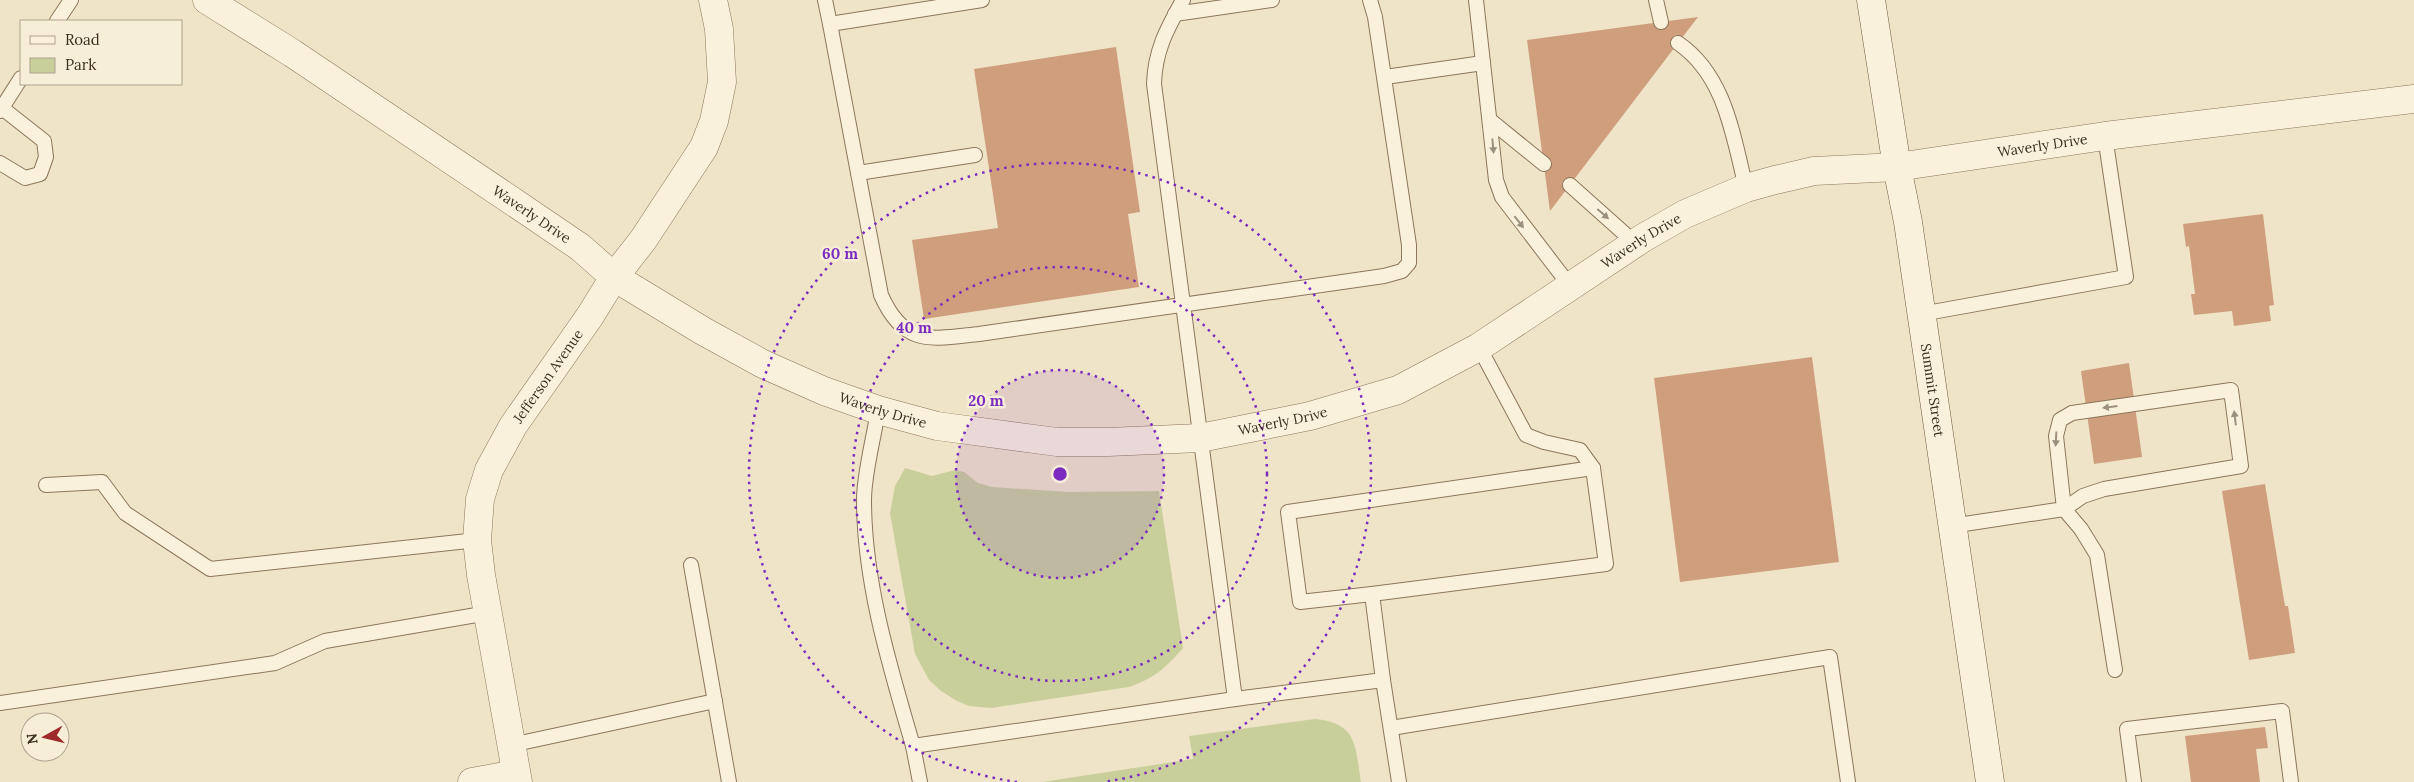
<svg xmlns="http://www.w3.org/2000/svg" width="2414" height="782" viewBox="0 0 2414 782" font-family="Lora,serif">
<rect width="100%" height="100%" fill="#f0e4c8"/>
<g fill="#c9cf9b">
<path d="M905,468L932,476L955,470L964,472L978,483L992,487L1069,492L1159,491L1183,648C1167,667 1153,679 1129,687L991,708L969,706L957,701L941,691L929,680L915,654L890,513L895,486Z"/>
<path d="M1315,719C1358,723 1355,746 1361,782H1042L1193,759L1189,736Z"/>
</g>
<g fill="#cf9f7d">
<polygon points="1698,17 1678,43 1550,211 1527,40"/>
<polygon points="1116,47 1140,212 1128,214 1139,287 924,319 912,240 998,228 974,69"/>
<polygon points="2263,214 2274,305 2269,306 2271,321 2234,326 2232,311 2194,315 2191,294 2195,294 2189,246 2186,247 2183,224"/>
<polygon points="1812,357 1839,562 1680,582 1654,378"/>
<polygon points="2129,363 2142,457 2094,464 2081,371"/>
<polygon points="2265,484 2285,606 2288,606 2295,653 2249,660 2222,491"/>
<polygon points="2265,727 2268,748 2256,749 2260,782 2191,782 2185,736"/>
</g>
<g fill="none" stroke-linecap="round" stroke-linejoin="round">
<defs>
<g id="lane">
<polyline points="825,0 830,24"/>
<path d="M982,0L830,24L881,295C904,347 931,339 979,334L1384,276L1402,271L1409,263V245L1375,17L1370,0"/>
<path d="M1183,0C1167,29 1155,50 1154,84L1235,699L1383,680L1372,594L1606,564L1593,468L1580,450L1544,442L1526,435L1479,347"/>
<polyline points="1476,0 1496,180 1502,197 1570,286"/>
<polyline points="1656,0 1661,22"/>
<polyline points="1175,14 1272,0"/>
<polyline points="57,21 71,0"/>
<path d="M1678,43C1725,75 1733,135 1746,188"/>
<polyline points="1385,77 1483,63"/>
<polyline points="0,111 21,78"/>
<polyline points="1491,121 1544,164"/>
<polyline points="0,163 25,178 40,174 46,157 44,141 2,108"/>
<polyline points="858,173 975,155"/>
<polyline points="1570,185 1635,243"/>
<polyline points="1921,314 2126,277 2105,136"/>
<path d="M878,410C874,438 864,473 864,500C864,583 890,667 913,746"/>
<polyline points="46,485 102,482 125,513 210,569 477,540"/>
<polyline points="1951,526 2064,509 2083,496 2104,489 2241,466 2231,390 2072,413 2060,420 2056,436 2064,509 2081,529 2097,555 2115,670"/>
<polyline points="691,565 729,782"/>
<polyline points="1372,594 1300,602 1288,512 1593,468"/>
<polyline points="1383,680 1399,782"/>
<polyline points="0,703 275,663 325,641 488,613"/>
<polyline points="1391,728 1830,657 1848,782"/>
<polyline points="511,745 715,701"/>
<polyline points="920,782 913,746 1235,699"/>
<polyline points="2134,782 2127,729 2282,711 2291,782"/>
</g>
<g id="street">
<path id="s1" d="M207,0L292,53L524,209L580,247L614,277L703,331L763,364L824,391L878,410L937,426L1057,442H1108L1200,438L1310,416L1398,390L1479,347L1643,238L1685,214L1746,188L1775,180L1814,171L1897,167L2105,136L2414,99"/>
<polyline points="472,782 516,774"/>
<path id="s2" d="M518,782L481,575L477,540L480,499L489,470L513,426L590,316L614,277L643,240L704,147L714,121L722,82L719,29L713,0"/>
</g>
<g id="secondary">
<path id="s3" d="M1871,0L1897,167L1908,222L1990,782"/>
</g>
</defs>
<use href="#lane" stroke="#8d765c" stroke-width="16"/>
<use href="#street" stroke="#8d765c" stroke-width="29"/>
<use href="#secondary" stroke="#6f573f" stroke-width="29"/>
<use href="#lane" stroke="#faf1dc" stroke-width="14"/>
<use href="#street" stroke="#faf1dc" stroke-width="28"/>
<use href="#secondary" stroke="#faf1dc" stroke-width="28"/>
</g>
<defs><path id="oneway-solid" d="M-6-.8H1V-3.2L6.5 0L1 3.2V.8H-6Z" transform="scale(1.25)"/></defs>
<g fill="#9c907e">
<use href="#oneway-solid" transform="translate(1493 146) rotate(85)"/>
<use href="#oneway-solid" transform="translate(1603 214) rotate(41)"/>
<use href="#oneway-solid" transform="translate(1519 222) rotate(52)"/>
<use href="#oneway-solid" transform="translate(2110 407) rotate(173)"/>
<use href="#oneway-solid" transform="translate(2235 418) rotate(-97)"/>
<use href="#oneway-solid" transform="translate(2056 439) rotate(93)"/>
</g>
<circle cx="1060" cy="474" r="104" fill="#7b2cbf" fill-opacity=".12"/>
<g fill="none" stroke="#7b2cbf" stroke-width="2.5" stroke-dasharray="2.5 5">
<circle cx="1060" cy="474" r="104"/>
<circle cx="1060" cy="474" r="207"/>
<path d="M1017 782A311 311 0 1 1 1103 782"/>
</g>
<g text-anchor="middle" stroke-width="5" stroke-linejoin="round" paint-order="stroke">
<g font-size="14" fill="#3d2e20" stroke="#f7eed8">
<text dy="5" stroke="none"><textPath href="#s1" startOffset="2022">Waverly Drive</textPath></text>
<text dy="5" stroke="none"><textPath href="#s1" startOffset="389">Waverly Drive</textPath></text>
<text dy="5" stroke="none"><textPath href="#s1" startOffset="1604">Waverly Drive</textPath></text>
<text dy="5" stroke="none"><textPath href="#s2" startOffset="428">Jefferson Avenue</textPath></text>
<text dy="5" stroke="none"><textPath href="#s3" startOffset="395">Summit Street</textPath></text>
<text dy="5" stroke="none"><textPath href="#s1" startOffset="794">Waverly Drive</textPath></text>
<text dy="5" stroke="none"><textPath href="#s1" startOffset="1199">Waverly Drive</textPath></text>
</g>
</g>
<circle cx="1060" cy="474" r="8" fill="#7b2cbf" stroke="#f7eed8" stroke-width="2.5"/>
<g font-size="15" text-anchor="middle" font-weight="bold" fill="#7b2cbf" stroke="#f7eed8" stroke-width="5" stroke-linejoin="round" paint-order="stroke">
<text x="840" y="259">60 m</text>
<text x="914" y="333">40 m</text>
<text x="986" y="406">20 m</text>
</g>
<rect x="20" y="20" width="162" height="65" fill="#f7eed8" stroke="#ada18e"/>
<rect x="30" y="36" width="25" height="8" fill="#faf1dc" stroke="#ada18e"/>
<text x="65" y="45" font-size="15" fill="#3d2e20">Road</text>
<rect x="30" y="58" width="25" height="15" fill="#c9cf9b" stroke="#ada18e"/>
<text x="65" y="70" font-size="15" fill="#3d2e20">Park</text>
<g transform="translate(45 737) rotate(262)"><circle r="24" fill="#f7eed8" stroke="#ada18e"/>
<path d="M0-4L9 19L0 12L-9 19Z" fill="#9e2a2b"/>
<text y="-8" font-size="14" font-weight="bold" text-anchor="middle" fill="#3d2e20">N</text>
</g>
</svg>
